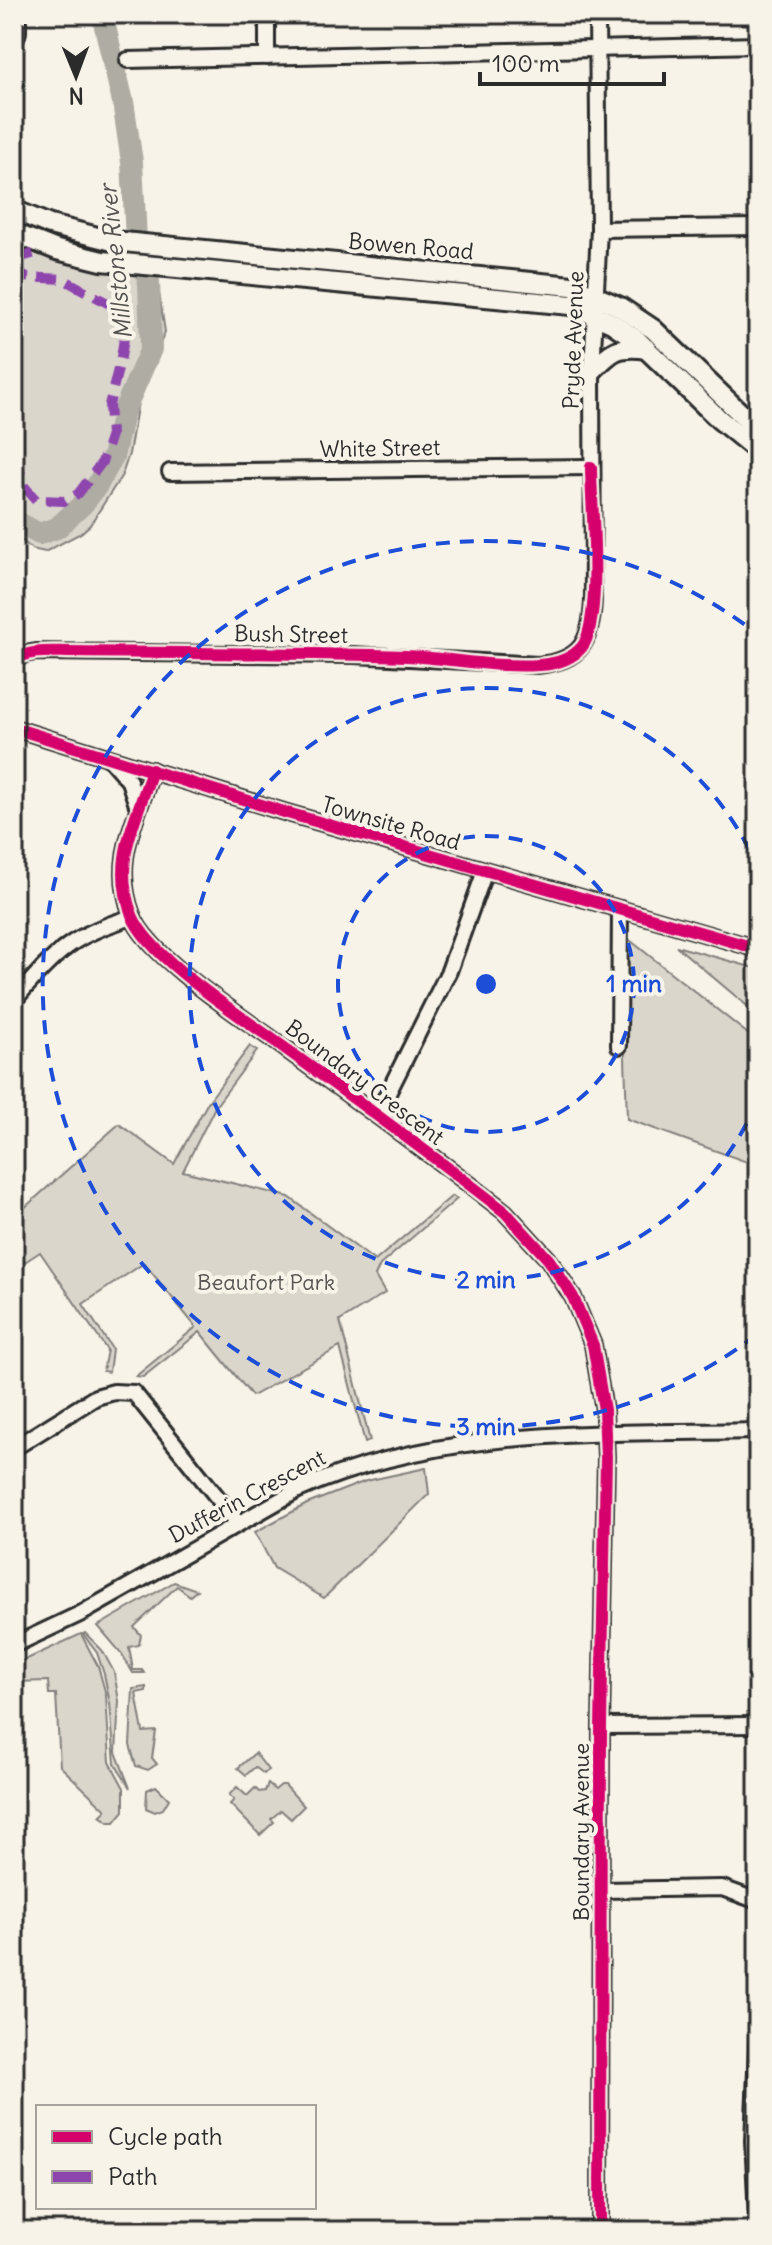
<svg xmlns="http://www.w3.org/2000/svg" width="772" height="2245" viewBox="0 0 772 2245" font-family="Delius,sans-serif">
<rect width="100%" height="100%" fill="#f7f3e8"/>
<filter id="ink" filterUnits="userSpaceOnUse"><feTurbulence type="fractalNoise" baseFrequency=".0125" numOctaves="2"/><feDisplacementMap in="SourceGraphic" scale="16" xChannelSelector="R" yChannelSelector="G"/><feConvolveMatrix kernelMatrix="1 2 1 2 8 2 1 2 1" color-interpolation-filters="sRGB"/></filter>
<g filter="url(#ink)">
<g fill="#dad6cc" stroke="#82807c" stroke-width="2">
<polygon points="14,228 121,266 155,266 165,332 139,396 129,454 122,475 90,525 81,533 45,552 32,549 14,534"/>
<polygon points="621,933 758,1042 758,1174 750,1163 627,1119"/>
<polygon points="676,946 758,969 758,1015"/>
<polygon points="250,1046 257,1051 215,1107 183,1171 289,1197 375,1261 452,1196 457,1199 380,1265 375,1276 385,1293 340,1321 370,1441 365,1443 340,1347 252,1396 200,1332 143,1377 136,1376 196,1327 144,1263 83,1304 112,1349 109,1372 103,1371 107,1350 40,1252 14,1269 14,1217 119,1124 174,1164 208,1102"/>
<polygon points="426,1468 429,1494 324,1598 274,1568 255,1532 307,1504 366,1481"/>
<polygon points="174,1582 197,1590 190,1596 177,1586 134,1627 141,1635 139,1645 129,1647 133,1670 142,1670 144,1673 133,1673 122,1654 98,1626"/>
<polygon points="85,1633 102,1650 114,1672 119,1701 116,1752 130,1788 115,1764 110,1703 104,1674 97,1653 83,1634"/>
<polygon points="81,1634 98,1666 106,1695 110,1762 124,1788 124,1811 115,1822 109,1822 100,1816 106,1810 60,1766 56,1694 49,1694 48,1681 14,1682 14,1665"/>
<polygon points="146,1687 146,1691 136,1693 143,1732 156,1731 152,1758 157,1764 148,1770 136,1766 130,1745 133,1689"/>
<polygon points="255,1753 268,1770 264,1774 255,1767 246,1775 238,1768"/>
<polygon points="268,1784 275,1790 281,1785 285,1785 304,1806 291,1819 281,1810 271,1819 274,1822 260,1835 230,1804 234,1800 229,1795 237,1787 247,1796 255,1788 259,1792 265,1791"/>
<polygon points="156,1786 169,1799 163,1809 155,1812 146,1808 147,1790"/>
</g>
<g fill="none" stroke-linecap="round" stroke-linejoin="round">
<polyline stroke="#afaca4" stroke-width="22" points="14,520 39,534 57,528 83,504 96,487 113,457 123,413 151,349 149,282 136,239 132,162 123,102 102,14"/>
<defs>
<g id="minor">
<polyline points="14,44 18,32 18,18 14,14"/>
<polyline points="267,57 267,14"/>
<polyline points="128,60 758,45"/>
<polyline points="599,229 758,227"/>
<polyline points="170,472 591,467"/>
<path d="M14,660L25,654L36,652L354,655L538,665C581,661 591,642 593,601L592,371L599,229L597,14"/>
<polyline points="14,728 284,812 758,949"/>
<polyline points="109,758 129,781 138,808"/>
<path d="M152,770C136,822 111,860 132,915C148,958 247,1020 286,1049C360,1103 434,1156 505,1212L549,1260L573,1297L593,1345L604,1410L606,1457L601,1726L600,2231"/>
<path d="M14,1000C56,953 70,935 133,917"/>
<polyline points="619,1046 620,909"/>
<polyline points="377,1115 449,971 485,871"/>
<polyline points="14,1448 96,1397 114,1392 134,1393 237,1522"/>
<path d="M14,1645L82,1613L298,1490C442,1426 604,1434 758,1431"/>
<polyline points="601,1726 758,1725"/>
<polyline points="601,1890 722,1888 758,1901"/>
<polyline points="758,2027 753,2141 758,2231"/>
</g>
<g id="major">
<polyline points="14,210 50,225 113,241 572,286 620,307 653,329 758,430"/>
<polyline points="14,233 57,250 102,261 571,305 612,323 637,340 720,420 758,451"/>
<path d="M592,371C612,350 618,345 647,349"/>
</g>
</defs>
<use href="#minor" stroke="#2b2b2b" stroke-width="20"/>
<use href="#major" stroke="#2b2b2b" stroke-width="24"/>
<use href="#minor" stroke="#f7f3e8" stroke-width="14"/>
<use href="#major" stroke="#f7f3e8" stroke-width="18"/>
<g stroke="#8e44ad" stroke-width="10" stroke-dasharray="20 10" stroke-linecap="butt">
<polyline points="14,259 36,253"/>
<polyline points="14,266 24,277 63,279 115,307 127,320 121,357 109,405 111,435 102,462 78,494 64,501 36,500 24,486 14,450"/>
</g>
<defs>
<g id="cycleway">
<path d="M14,660C31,649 52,652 72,652C183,653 295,653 406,656C450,658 495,668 539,665C556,664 571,660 582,647C603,619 591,505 591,467"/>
<polyline points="14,728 284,812 758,949"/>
<path d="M152,770C136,822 111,860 132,915C148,958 247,1020 286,1049C360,1103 434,1156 505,1212L549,1260L573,1297L593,1345L604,1410L606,1457L601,1726L600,2231"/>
</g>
</defs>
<use href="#cycleway" stroke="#f7f3e8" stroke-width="17"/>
<use href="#cycleway" stroke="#d6006c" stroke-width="12"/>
</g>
</g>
<g fill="none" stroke="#1d4ed8" stroke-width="4" stroke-dasharray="14 10">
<circle cx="486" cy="984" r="148"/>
<path d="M757 1102A296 296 0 1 1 757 866"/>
<path d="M756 1335A443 443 0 1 1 756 633"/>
</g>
<g text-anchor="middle" stroke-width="8" stroke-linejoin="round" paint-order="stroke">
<g font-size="22" fill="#2b2b2b" stroke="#f7f3e8">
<text transform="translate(411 246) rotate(5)" y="8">Bowen Road</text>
<text transform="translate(573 340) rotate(-88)" y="8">Pryde Avenue</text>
<text transform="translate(380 448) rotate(-1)" y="8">White Street</text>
<text transform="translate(291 634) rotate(1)" y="8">Bush Street</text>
<text transform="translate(391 823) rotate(16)" y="8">Townsite Road</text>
<text transform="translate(365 1082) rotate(37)" y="8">Boundary Crescent</text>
<text transform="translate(247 1496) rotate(-28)" y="8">Dufferin Crescent</text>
<text transform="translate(581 1832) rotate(-90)" y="8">Boundary Avenue</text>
</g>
<g font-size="22" fill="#575653" stroke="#f7f3e8">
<text x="266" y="1290">Beaufort Park</text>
</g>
<g font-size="24" font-style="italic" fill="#53524f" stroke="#f7f3e8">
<text transform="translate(116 262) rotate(-96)" y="8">Millstone River</text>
</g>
</g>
<circle cx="486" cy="984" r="12" fill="#1d4ed8" stroke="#f7f3e8" stroke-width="4"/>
<g font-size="24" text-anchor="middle" font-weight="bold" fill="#1d4ed8" stroke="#f7f3e8" stroke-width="8" stroke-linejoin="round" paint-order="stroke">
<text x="634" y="992">1 min</text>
<text x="486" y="1288">2 min</text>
<text x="486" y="1435">3 min</text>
</g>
<rect width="772" height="2245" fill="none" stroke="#f7f3e8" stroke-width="48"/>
<rect x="24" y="24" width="724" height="2197" fill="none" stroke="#2b2b2b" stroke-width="3" filter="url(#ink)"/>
<rect x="36" y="2105" width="280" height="104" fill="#f7f3e8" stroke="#a5a39c" stroke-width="2"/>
<rect x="52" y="2131" width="40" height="12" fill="#d6006c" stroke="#a5a39c" stroke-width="2"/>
<text x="108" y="2145" font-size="24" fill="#2b2b2b">Cycle path</text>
<rect x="52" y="2171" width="40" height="12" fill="#8e44ad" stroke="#a5a39c" stroke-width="2"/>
<text x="108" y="2185" font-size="24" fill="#2b2b2b">Path</text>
<g transform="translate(76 76) rotate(179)" stroke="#f7f3e8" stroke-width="6" paint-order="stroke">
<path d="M0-6L14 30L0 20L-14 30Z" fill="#2b2b2b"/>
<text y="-12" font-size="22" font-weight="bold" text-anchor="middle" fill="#2b2b2b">N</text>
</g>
<path d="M480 72v12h184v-12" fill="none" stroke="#2b2b2b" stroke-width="4"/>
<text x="492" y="72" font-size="24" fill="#2b2b2b" stroke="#f7f3e8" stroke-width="6" paint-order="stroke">100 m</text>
</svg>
